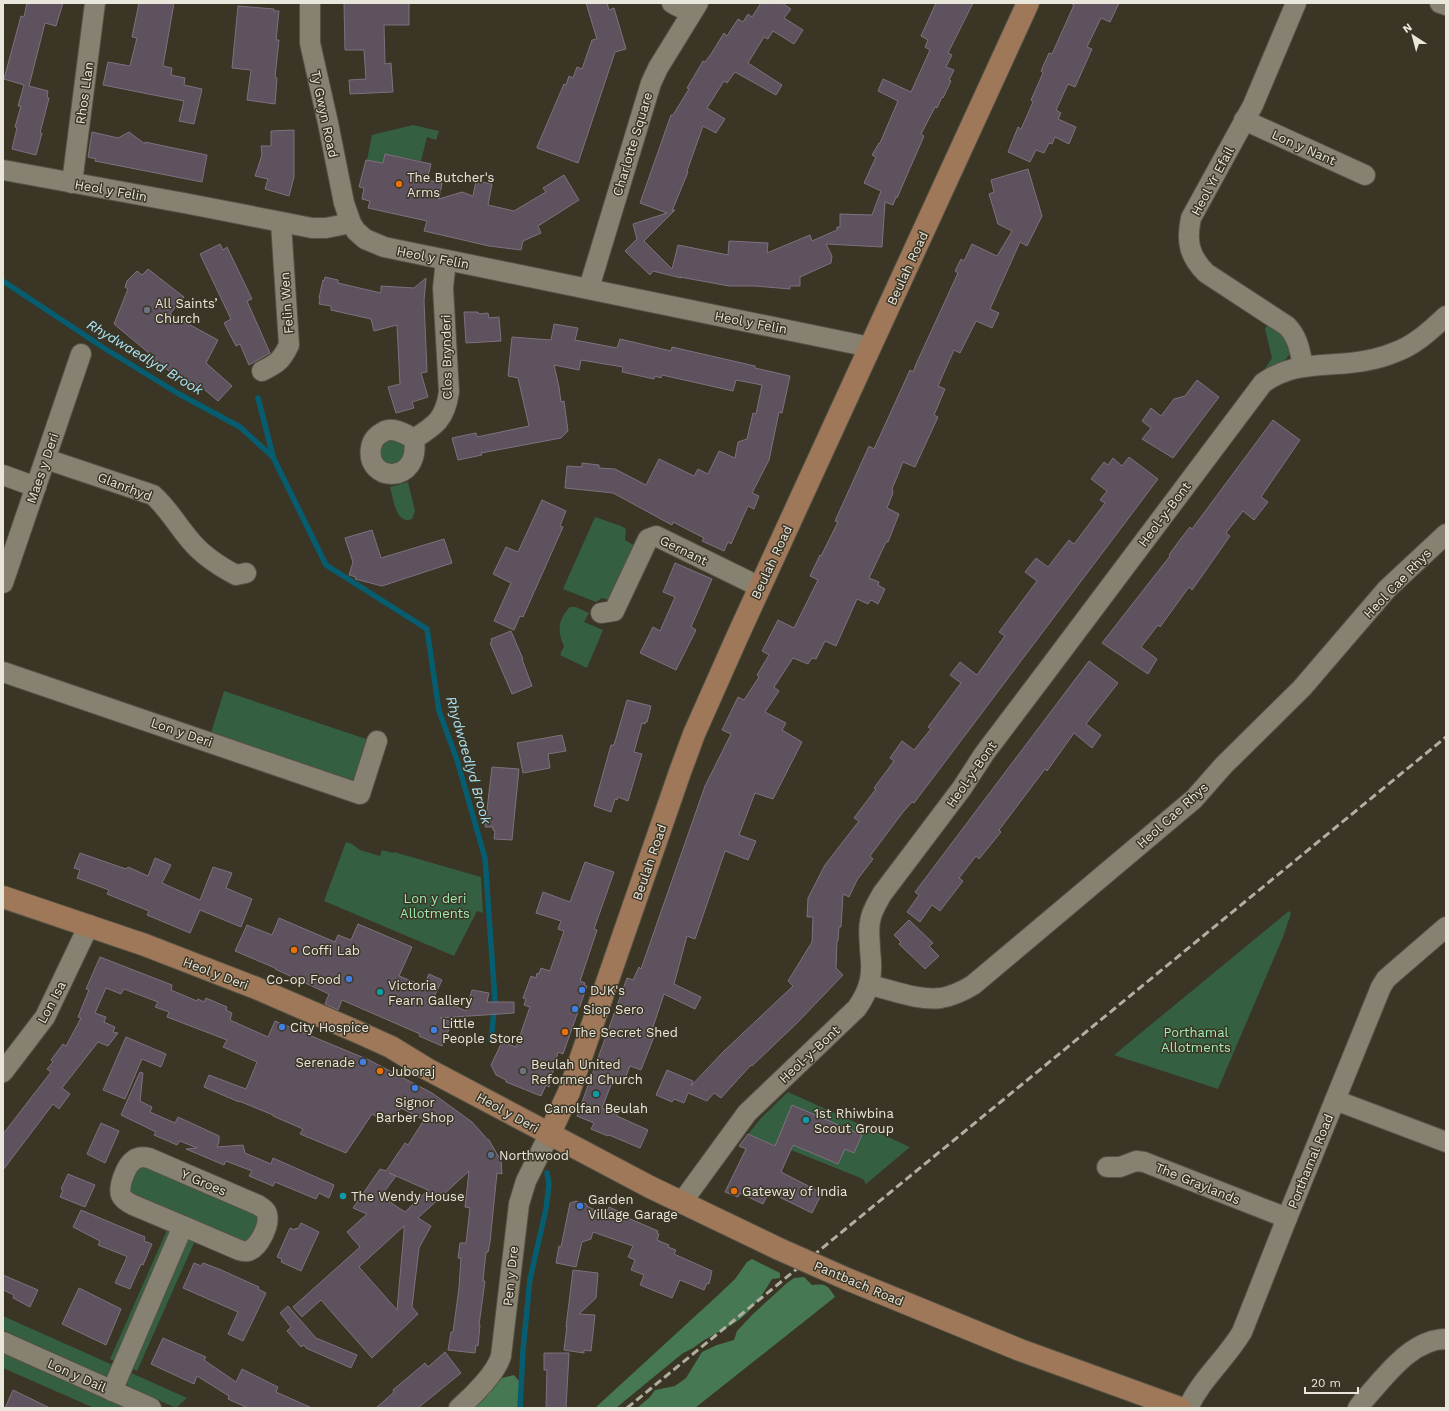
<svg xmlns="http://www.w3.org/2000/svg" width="1449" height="1411" viewBox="0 0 1449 1411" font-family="'Work Sans',sans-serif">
<rect width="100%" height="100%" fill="#3a3525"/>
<g fill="#355f41">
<polygon points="413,125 439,131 436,140 427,137 421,161 385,154 383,163 367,160 372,135"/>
<polygon points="1269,322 1284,331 1291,348 1289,355 1285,360 1263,374 1264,370 1272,358 1265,329"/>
<polygon points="387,439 401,440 406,447 401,464 383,463 378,450"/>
<path d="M408,482L415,511L412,519C396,526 393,497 390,487Z"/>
<polygon points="595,517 621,526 626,529 625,540 635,546 609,600 602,598 596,602 563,589"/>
<path d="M570,607H576L589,613L584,622L603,630L587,668L560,655L564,646C557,631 558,619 570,607Z"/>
<polygon points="224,691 372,741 359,782 211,733"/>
<polygon points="346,842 352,844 360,850 380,856 382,850 393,853 394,852 481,877 483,913 477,911 454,956 324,901"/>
<polygon points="1289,911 1291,913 1283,937 1218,1089 1114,1055"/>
<polygon points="788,1092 910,1147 866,1184 863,1179 791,1150 790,1152 748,1134 761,1118"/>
<polygon points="146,1164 261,1217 248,1244 132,1198 128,1183 135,1168"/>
<polygon points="167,1230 172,1233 117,1362 110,1359"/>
<polygon points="188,1239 194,1243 137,1371 131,1368"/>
<polygon points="3,1316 115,1366 108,1377 105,1376 3,1330"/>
<polygon points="3,1353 126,1408 94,1408 3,1368"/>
<polygon points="129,1372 187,1398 176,1408 129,1387 126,1383"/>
</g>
<g fill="#467854">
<path d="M752,1259L780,1273V1278L772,1279C763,1294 751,1312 736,1322C727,1328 716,1333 706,1339C698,1344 693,1349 683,1353L616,1408H595L716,1297L735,1279L747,1262Z"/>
<path d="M804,1277L812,1285C826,1284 827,1284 835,1297L695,1408H637L650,1397L655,1390L675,1386L686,1378L702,1352L717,1345L734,1340L737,1331L753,1314L787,1283L794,1278Z"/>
<polygon points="514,1375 519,1381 519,1408 470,1408 502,1378"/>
</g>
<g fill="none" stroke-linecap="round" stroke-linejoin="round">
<g stroke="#075d70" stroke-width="5.5">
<polyline points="3,281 104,348 179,394 240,427 273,457 326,565 427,629 439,711 457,760 485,858 495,1001 491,1041"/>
<polyline points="258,398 273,456"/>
<polyline points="520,1408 523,1350 530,1279 546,1209 549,1184 547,1173"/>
</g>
</g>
<g fill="#5e525f" stroke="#7e717f" fill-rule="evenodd">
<polygon points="27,3 63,3 56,26 45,23 29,86 48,91 47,97 49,98 40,133 42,133 36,155 12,149 17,128 15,127 21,106 18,106 24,85 4,79 21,16 24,17"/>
<polygon points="139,3 174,3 163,66 172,68 171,75 185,78 184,85 202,89 194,124 179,121 184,101 103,85 108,62 130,66 137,38 132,37"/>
<polygon points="344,3 409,3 409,25 384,25 385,64 391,63 393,92 350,94 349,80 366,79 364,50 345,50"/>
<polygon points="586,3 607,3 609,10 614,8 626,49 615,52 578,163 537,148 537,147 564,84 566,85 569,76 573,78 577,67 582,69 592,40 597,39"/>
<polygon points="761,3 782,3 791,9 784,18 803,30 794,44 773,31 768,39 764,37 748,63 782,85 776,95 735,72 727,83 724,81 707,108 725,119 716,133 703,126 687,171 688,172 672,211 675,210 644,241 672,269 678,245 728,255 729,241 768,243 767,253 810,235 812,241 837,230 837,227 840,227 840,214 872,215 881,191 864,183 876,157 872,155 879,143 880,143 898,101 878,91 883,79 911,92 930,50 925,47 928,40 921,36 936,3 973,3 948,53 952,55 946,67 954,70 949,80 951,81 943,98 942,97 937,108 935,107 921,134 924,136 897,198 896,197 893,205 885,202 882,247 826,244 832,256 831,263 800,277 800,286 790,286 790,289 755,286 729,286 680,277 681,278 653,271 650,275 625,251 637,239 633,224 667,213 640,203 671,115 673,115 689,89 687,88 703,61 705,62 711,54 724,33 727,36 738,19 743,22 748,14 752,17"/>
<polygon points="1070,3 1119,3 1110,22 1101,18 1087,47 1092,49 1075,87 1068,84 1056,110 1061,113 1058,119 1076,127 1069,144 1055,137 1052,144 1049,143 1044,153 1036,150 1030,162 1008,152 1018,127 1021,129 1033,102 1031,100 1043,73 1041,71 1049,53 1052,54 1074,5"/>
<polygon points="238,6 274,9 274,11 279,11 276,40 279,40 275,77 277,78 275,104 247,100 251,70 232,68"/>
<polygon points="294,130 294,177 289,196 265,189 268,179 255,176 262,155 261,146 271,146 271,131"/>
<polygon points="92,132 118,138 129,132 145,144 145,142 207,155 202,182 95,161 96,159 88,157"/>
<polygon points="385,154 431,164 427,180 442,183 439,199 462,192 473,196 476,181 492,184 488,205 514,211 546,192 543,188 564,175 579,200 538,226 541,233 523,241 521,250 489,246 424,231 427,221 368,208 370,201 362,199 364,188 359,187 366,160 383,163"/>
<polygon points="1028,169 1042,216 1027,246 1020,242 990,309 999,313 992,328 976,321 960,353 954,350 938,386 945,389 934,415 938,417 915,467 903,462 892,489 893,493 887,508 899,514 888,542 886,542 869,578 879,582 878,585 885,589 878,604 871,600 868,604 857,599 836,646 825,641 816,659 812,658 808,664 793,658 774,687 779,691 765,712 786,723 782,730 802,742 773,799 755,793 739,835 756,841 748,860 725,851 695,939 687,936 674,984 701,997 695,1009 664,994 651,1033 655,1034 641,1070 630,1066 624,1081 614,1077 602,1108 617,1114 617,1116 648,1130 640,1148 609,1135 608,1136 591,1129 594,1123 577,1116 627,978 633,980 639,967 641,969 705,786 731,734 722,730 738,697 744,700 759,677 757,675 769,655 762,651 778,620 794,628 818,580 810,576 820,555 821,556 838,522 835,521 869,446 874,449 910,370 913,372 917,362 958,273 955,271 961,259 964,261 972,244 997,256 1012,231 998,224 989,194 994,192 991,180"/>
<polygon points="220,244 223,250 227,247 252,299 247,301 270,353 249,365 240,344 236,346 224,323 231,319 200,254"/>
<polygon points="148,269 184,297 170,314 218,340 206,363 232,386 218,401 205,390 155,363 156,359 114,324 128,289 125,287 127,281 137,271 142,275"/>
<polygon points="325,277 338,280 338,283 381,293 381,286 414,288 426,278 424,301 427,372 421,373 428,397 412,402 414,408 396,413 388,387 400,384 397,325 374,331 371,319 331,310 331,306 319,304 320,299 319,298 323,280 324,281"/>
<polygon points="464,312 478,312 479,314 488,313 489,318 499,317 501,341 466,343"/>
<polygon points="554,324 578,328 575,340 617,348 620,339 671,351 672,347 755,366 755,368 790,376 782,413 779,412 769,460 752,493 759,496 754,509 748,506 731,544 728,542 724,551 702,541 704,538 673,522 672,525 613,493 565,488 567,466 582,467 582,463 599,465 599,468 615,469 646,485 659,459 694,476 698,469 708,474 719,451 735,458 738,442 747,439 753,413 756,414 762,385 736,380 733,391 662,375 661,378 655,376 654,379 622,372 623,367 581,360 579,370 554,365 559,387 561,402 564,401 568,431 561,438 481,453 482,455 458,460 452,438 476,433 477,437 529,426 518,378 508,376 512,337 551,340"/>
<polygon points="1197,380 1219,397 1173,458 1142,439 1151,428 1142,421 1151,408 1161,416 1174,399 1185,396"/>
<polygon points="1273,420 1300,440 1261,497 1268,502 1254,520 1243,511 1226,533 1230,536 1192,590 1189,587 1160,627 1158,625 1141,647 1157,659 1148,674 1102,643 1170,556 1169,555 1179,541 1190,527 1192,529"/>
<polygon points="1129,457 1158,479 914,803 912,802 903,812 870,856 873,859 857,880 849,897 843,894 841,927 839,927 838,941 837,941 836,968 843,975 797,1023 752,1066 751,1065 721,1098 714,1093 707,1101 688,1093 684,1103 674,1099 672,1102 656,1095 667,1070 693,1081 691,1086 723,1052 793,986 788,981 812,942 813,917 807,917 808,898 825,865 859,821 854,818 876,789 874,788 894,761 890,758 902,741 914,750 931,729 928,727 961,683 950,675 960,662 977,675 1005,636 999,632 1037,581 1025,572 1036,558 1048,567 1069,540 1074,544 1105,503 1100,500 1107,491 1091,479 1104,462 1108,465 1113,458 1122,466"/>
<polygon points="542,500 566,511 560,526 563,527 523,617 520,616 514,630 494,621 511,583 493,574 506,547 518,552"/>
<polygon points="372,530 381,558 444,539 452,563 382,586 355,579 356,577 349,575 353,562 345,538"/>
<polygon points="675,563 712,579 691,627 696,630 676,670 640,653 653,627 660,631 675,597 663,592"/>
<polygon points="511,631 523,659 522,659 532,686 512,694 490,643 492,642 491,639"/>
<polygon points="1089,661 1118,683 1086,724 1101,735 1092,748 1074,733 1047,771 1045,769 999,830 1001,832 979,859 976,856 959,878 963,881 940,911 932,905 920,922 907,912 919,895 915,892"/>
<polygon points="627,700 651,706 647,722 645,722 645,724 642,723 634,752 642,754 628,801 618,797 617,800 615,799 611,812 594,806 611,745 614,745"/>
<polygon points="562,735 566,751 548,754 550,768 523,773 517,743"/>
<polygon points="492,767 519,769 512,840 494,839 495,831 493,830 493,827 485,827"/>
<polygon points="80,853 126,869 128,867 148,876 155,858 171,865 162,883 200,900 213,867 232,873 226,888 252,899 241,927 200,910 190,933 147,915 149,911 107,894 109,890 77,878 80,870 74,868"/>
<polygon points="585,862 614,872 594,929 597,930 580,981 585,983 584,985 587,986 563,1054 558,1052 549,1087 546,1085 541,1096 506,1082 506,1080 496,1075 491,1065 502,1042 516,1047 530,1007 524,1005 526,999 523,998 531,976 536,978 537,973 539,974 541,968 550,971 564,931 558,929 561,921 536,913 543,892 570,902"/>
<polygon points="279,918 335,942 338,935 351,940 358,924 412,947 399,976 424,986 429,974 442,980 434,997 466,1011 472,990 489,993 487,1002 514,1002 514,1013 440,1018 452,1022 442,1046 419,1036 420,1034 342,1000 338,1010 325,1004 329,994 275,969 275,968 235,951 247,925 272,935"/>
<polygon points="909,920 933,943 929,946 939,956 925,969 899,944 901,942 894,935"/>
<path d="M100,957L172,985L171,990L197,1001L198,999L204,1002L206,998L227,1007L226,1010L232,1013L230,1020L268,1037L275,1021L369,1060L432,1093L472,1122L488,1140H489L501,1161L502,1174L497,1173L490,1242L488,1252H486L483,1281H485L479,1325H480L478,1346L476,1345L475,1353L448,1350L451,1332H453L459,1288L461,1258H458L460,1243H466L470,1208L465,1207L469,1171L418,1218L431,1226L419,1248L412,1307L418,1314L372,1358L321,1300L302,1317L293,1307L360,1247L347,1232L367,1214L353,1208L380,1169L386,1171L405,1143L408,1145L424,1120L401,1108L389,1124L372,1114L346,1153L300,1134L303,1129L273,1116V1115L239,1101V1102L204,1087L209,1075L246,1089L257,1062L223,1047L227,1040L167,1017L169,1012L155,1007L158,1002L124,989L121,994L106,988L95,1013L106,1017L104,1022L115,1027L113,1032L118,1033L108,1046L98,1042L62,1088L70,1094L59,1109L53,1104L3,1170V1134L51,1072L47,1069L53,1062L51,1060L63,1044L66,1046L81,1018L78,1017L89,990L86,989ZM389,1173L428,1190L405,1212L381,1196L396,1176ZM404,1226V1232L397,1310L359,1267Z"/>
<polygon points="126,1037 166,1054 161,1067 142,1059 125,1099 103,1090"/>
<polygon points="140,1072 143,1073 140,1101 152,1107 150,1112 175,1123 178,1117 219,1136 219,1142 217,1147 243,1145 245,1153 271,1164 273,1158 334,1185 329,1198 319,1193 316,1199 275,1182 273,1186 249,1176 252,1171 226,1161 224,1165 186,1149 197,1148 180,1141 177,1145 154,1135 156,1132 121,1115"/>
<polygon points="792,1105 862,1135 854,1153 845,1149 838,1164 793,1145 781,1172 822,1193 812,1213 769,1192 763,1204 740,1193 738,1197 725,1192 746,1149 739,1146 748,1134 775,1146"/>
<polygon points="101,1123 119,1131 105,1163 87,1154"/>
<polygon points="68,1174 95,1185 85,1207 60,1197 63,1190 61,1189"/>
<polygon points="576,1201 586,1204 588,1207 605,1214 609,1207 629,1216 628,1218 658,1231 657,1233 659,1234 657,1240 669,1245 668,1247 676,1250 674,1254 712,1271 709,1284 707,1283 704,1290 680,1280 672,1298 640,1285 644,1275 631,1270 635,1260 628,1257 633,1246 593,1232 591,1239 582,1242 576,1267 556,1263 559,1246 561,1247 570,1203"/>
<polygon points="81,1210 145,1237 144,1241 152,1244 143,1265 141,1264 130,1289 115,1283 127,1257 126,1256 98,1245 100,1241 73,1227"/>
<polygon points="301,1223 319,1232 301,1271 281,1262 282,1259 277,1257 290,1228 295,1230 296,1228 298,1229"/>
<polygon points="194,1263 201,1266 203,1263 219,1269 259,1287 258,1289 266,1293 243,1341 228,1334 238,1312 183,1288"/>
<polygon points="573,1270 598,1273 596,1298 579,1314 595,1315 591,1351 584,1350 584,1353 564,1350 567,1326 566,1327"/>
<polygon points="3,1275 38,1290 30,1307 13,1298 14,1295 3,1290"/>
<polygon points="79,1288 121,1309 106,1345 62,1324"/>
<polygon points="288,1306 316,1338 357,1355 351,1368 306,1348 304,1345 301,1347 287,1331 291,1327 280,1313"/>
<polygon points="163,1338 206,1357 204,1360 236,1382 242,1369 278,1387 276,1392 312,1408 248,1408 228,1399 229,1396 197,1376 194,1384 151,1364"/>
<polygon points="445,1352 461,1373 418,1408 376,1408 394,1392 393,1390 425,1363 428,1367"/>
<polygon points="544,1353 569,1353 566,1408 546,1408 547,1370 544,1370"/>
<polygon points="13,1390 50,1408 5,1408"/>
</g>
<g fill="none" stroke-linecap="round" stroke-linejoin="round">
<defs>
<g id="street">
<polyline points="310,3 310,43 328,123 344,203 351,223 356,231 365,239 384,247 870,347"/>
<path d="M672,3C680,8 685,10 694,8"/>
<path d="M1296,3L1253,105L1191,218C1186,241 1189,256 1206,273L1287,326C1298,337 1300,351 1303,366"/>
<polyline points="1440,3 1446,5"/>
<polyline points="1244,120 1365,175"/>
<polyline points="3,170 184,203 312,228 326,228 351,223"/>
<polyline points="72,183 95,3"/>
<polyline points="589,288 651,83 658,68 698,3"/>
<path d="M262,371C278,363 281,361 289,345L281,223"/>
<path d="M414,439C406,434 393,426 383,432C376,436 372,440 371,448C365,482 421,486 414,439C436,425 445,419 449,392L443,288L446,260"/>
<path d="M46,459L153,495C168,508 177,525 190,540C202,555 219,566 236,575L246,573"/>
<polyline points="3,475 36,487"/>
<polyline points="3,583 81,354"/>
<polyline points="601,613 614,611 648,539 656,536 760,587"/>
<polyline points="3,672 360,794 377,741"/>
<path d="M870,985C892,990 918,1001 941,998C953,996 963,991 973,985L1194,799L1224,765L1302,688L1387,589L1446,534"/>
<polyline points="3,1072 45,1017 89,925"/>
<polyline points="1335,1100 1446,1142"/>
<polyline points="1107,1167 1120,1167 1136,1161 1144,1162 1287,1218"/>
<path d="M682,1202L747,1113L857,1008C871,988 873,973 870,950C870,940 868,931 870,922C871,912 877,903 882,894L962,788L984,754L1043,676L1263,383C1287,366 1308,366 1336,364C1355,363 1376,360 1393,353C1414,346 1430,331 1446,316"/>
<polyline points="3,1342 151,1408"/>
<path d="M112,1391L183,1226L133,1205C129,1203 123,1200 121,1195C118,1187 126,1165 134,1160C138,1157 144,1157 149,1158L258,1205C262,1208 266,1209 267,1214C270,1225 259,1248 248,1251C245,1252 242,1251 239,1250L183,1226"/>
<path d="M459,1408C473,1396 496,1373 501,1356L519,1204L526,1181L549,1135"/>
<path d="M1188,1408C1201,1379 1226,1359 1242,1332L1287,1218L1381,987L1386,979L1394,972L1446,927"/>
<path d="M1358,1408L1363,1401C1385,1377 1411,1339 1446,1339"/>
</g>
<g id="secondary">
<polyline points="3,897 145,945 256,988 360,1033 391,1047 427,1069 650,1187 779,1249"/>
<polyline points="549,1135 569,1092 680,772 694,734 738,635 1028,3"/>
<polyline points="847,1279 1020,1350 1180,1408"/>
</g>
</defs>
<use href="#street" stroke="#555144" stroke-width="22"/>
<use href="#secondary" stroke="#555144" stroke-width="24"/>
<use href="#street" stroke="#868170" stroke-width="20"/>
<use href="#secondary" stroke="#9e7859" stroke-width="22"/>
<polyline stroke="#b1aea2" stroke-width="3" stroke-dasharray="8 4" stroke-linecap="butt" points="627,1408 1446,737"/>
<defs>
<polyline id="secondary-bridge" points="779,1249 847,1279"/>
</defs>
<use href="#secondary-bridge" stroke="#555144" stroke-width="24" stroke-linecap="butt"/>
<use href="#secondary-bridge" stroke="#9e7859" stroke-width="22"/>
</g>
<g fill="#e8710a" stroke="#3a3525" stroke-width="1.5">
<circle cx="399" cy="184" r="4"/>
<circle cx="294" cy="950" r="4"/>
<circle cx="565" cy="1032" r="4"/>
<circle cx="380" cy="1071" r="4"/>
<circle cx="734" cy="1191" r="4"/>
</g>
<g fill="#6b7280" stroke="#3a3525" stroke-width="1.5">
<circle cx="147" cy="310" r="4"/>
<circle cx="523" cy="1071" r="4"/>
</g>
<g fill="#3f7fe0" stroke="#3a3525" stroke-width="1.5">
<circle cx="349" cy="979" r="4"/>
<circle cx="582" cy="990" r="4"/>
<circle cx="575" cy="1009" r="4"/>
<circle cx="282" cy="1027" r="4"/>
<circle cx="434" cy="1030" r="4"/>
<circle cx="363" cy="1062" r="4"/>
<circle cx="415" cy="1088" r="4"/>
<circle cx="580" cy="1206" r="4"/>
</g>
<g fill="#0f9aa8" stroke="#3a3525" stroke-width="1.5">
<circle cx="380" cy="992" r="4"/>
<circle cx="596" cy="1094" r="4"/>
<circle cx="806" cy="1120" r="4"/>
<circle cx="343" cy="1196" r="4"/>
</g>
<circle fill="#5c6f8a" stroke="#3a3525" stroke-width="1.5" cx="491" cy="1155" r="4"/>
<g text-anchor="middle" stroke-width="3" stroke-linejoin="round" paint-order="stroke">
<g font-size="13" fill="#e9e6dc" stroke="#3a3525">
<text transform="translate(84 93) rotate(-82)" y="5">Rhos Llan</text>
<text transform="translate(325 114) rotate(78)" y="5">Ty Gwyn Road</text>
<text transform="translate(632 144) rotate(-73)" y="5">Charlotte Square</text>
<text transform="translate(1304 147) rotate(24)" y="5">Lon y Nant</text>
<text transform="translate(1212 181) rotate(-62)" y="5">Heol Yr Efail</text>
<text transform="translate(111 190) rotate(10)" y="5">Heol y Felin</text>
<text transform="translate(433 257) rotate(11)" y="5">Heol y Felin</text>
<text transform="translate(907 268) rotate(-65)" y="5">Beulah Road</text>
<text transform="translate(286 303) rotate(-94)" y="5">Felin Wen</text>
<text transform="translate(751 322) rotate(11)" y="5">Heol y Felin</text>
<text transform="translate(446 357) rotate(-91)" y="5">Clos Brynderi</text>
<text transform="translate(42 468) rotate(-71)" y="5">Maes y Deri</text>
<text transform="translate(125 486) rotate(21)" y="5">Glanrhyd</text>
<text transform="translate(1164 514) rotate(-53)" y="5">Heol-y-Bont</text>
<text transform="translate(684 550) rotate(26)" y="5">Gernant</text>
<text transform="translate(771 562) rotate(-65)" y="5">Beulah Road</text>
<text transform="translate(1397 583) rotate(-46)" y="5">Heol Cae Rhys</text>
<text transform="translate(182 732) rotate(19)" y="5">Lon y Deri</text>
<text transform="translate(971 774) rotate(-55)" y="5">Heol-y-Bont</text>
<text transform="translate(1172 815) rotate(-42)" y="5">Heol Cae Rhys</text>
<text transform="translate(649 862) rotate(-71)" y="5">Beulah Road</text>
<text transform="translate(216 973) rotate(21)" y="5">Heol y Deri</text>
<text transform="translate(51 1002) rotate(-62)" y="5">Lon Isa</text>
<text transform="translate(809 1054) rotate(-43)" y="5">Heol-y-Bont</text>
<text transform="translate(508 1112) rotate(29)" y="5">Heol y Deri</text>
<text transform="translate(1310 1161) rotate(-68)" y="5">Porthamal Road</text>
<text transform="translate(204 1182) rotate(23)" y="5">Y Groes</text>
<text transform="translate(1198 1183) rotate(22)" y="5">The Graylands</text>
<text transform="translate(510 1276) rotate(-84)" y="5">Pen y Dre</text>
<text transform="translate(859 1283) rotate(23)" y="5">Pantbach Road</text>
<text transform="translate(77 1375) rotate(24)" y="5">Lon y Dail</text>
</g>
<g font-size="13" fill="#e9e6dc" stroke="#3a3525" text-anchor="start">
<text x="407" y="182">The Butcher's<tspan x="407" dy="15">Arms</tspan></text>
<text x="155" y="308">All Saints’<tspan x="155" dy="15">Church</tspan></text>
<text x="302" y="955">Coffi Lab</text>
<text x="341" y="984" text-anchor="end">Co-op Food</text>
<text x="388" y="990">Victoria<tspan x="388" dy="15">Fearn Gallery</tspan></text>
<text x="590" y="995">DJK's</text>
<text x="583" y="1014">Siop Sero</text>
<text x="442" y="1028">Little<tspan x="442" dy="15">People Store</tspan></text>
<text x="290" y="1032">City Hospice</text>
<text x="573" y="1037">The Secret Shed</text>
<text x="355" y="1067" text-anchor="end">Serenade</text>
<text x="531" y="1069">Beulah United<tspan x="531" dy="15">Reformed Church</tspan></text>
<text x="388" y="1076">Juboraj</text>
<text x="415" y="1107" text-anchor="middle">Signor<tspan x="415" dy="15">Barber Shop</tspan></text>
<text x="596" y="1113" text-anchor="middle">Canolfan Beulah</text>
<text x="814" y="1118">1st Rhiwbina<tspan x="814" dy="15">Scout Group</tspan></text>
<text x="499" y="1160">Northwood</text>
<text x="742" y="1196">Gateway of India</text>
<text x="351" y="1201">The Wendy House</text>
<text x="588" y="1204">Garden<tspan x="588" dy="15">Village Garage</tspan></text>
</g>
<g font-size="13" fill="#a0ebb3" stroke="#3a3525">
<text x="435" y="903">Lon y deri<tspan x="435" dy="15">Allotments</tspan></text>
<text x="1196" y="1037">Porthamal<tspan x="1196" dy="15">Allotments</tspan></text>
</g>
<g font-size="14" font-style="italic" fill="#aae5f8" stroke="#3a3525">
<text transform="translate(145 357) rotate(31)" y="5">Rhydwaedlyd Brook</text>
<text transform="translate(469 760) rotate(74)" y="5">Rhydwaedlyd Brook</text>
</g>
</g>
<rect width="1449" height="1411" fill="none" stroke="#e9e6dc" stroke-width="8"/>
<g transform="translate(1413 36) rotate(324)" stroke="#3a3525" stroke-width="3" paint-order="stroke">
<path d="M0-3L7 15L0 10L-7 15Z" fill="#e9e6dc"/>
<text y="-6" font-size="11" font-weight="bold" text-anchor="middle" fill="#e9e6dc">N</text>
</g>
<path d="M1305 1387v6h53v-6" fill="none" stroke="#e9e6dc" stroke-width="2"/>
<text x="1311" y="1387" font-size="12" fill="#e9e6dc" stroke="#3a3525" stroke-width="3" paint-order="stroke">20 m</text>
</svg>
